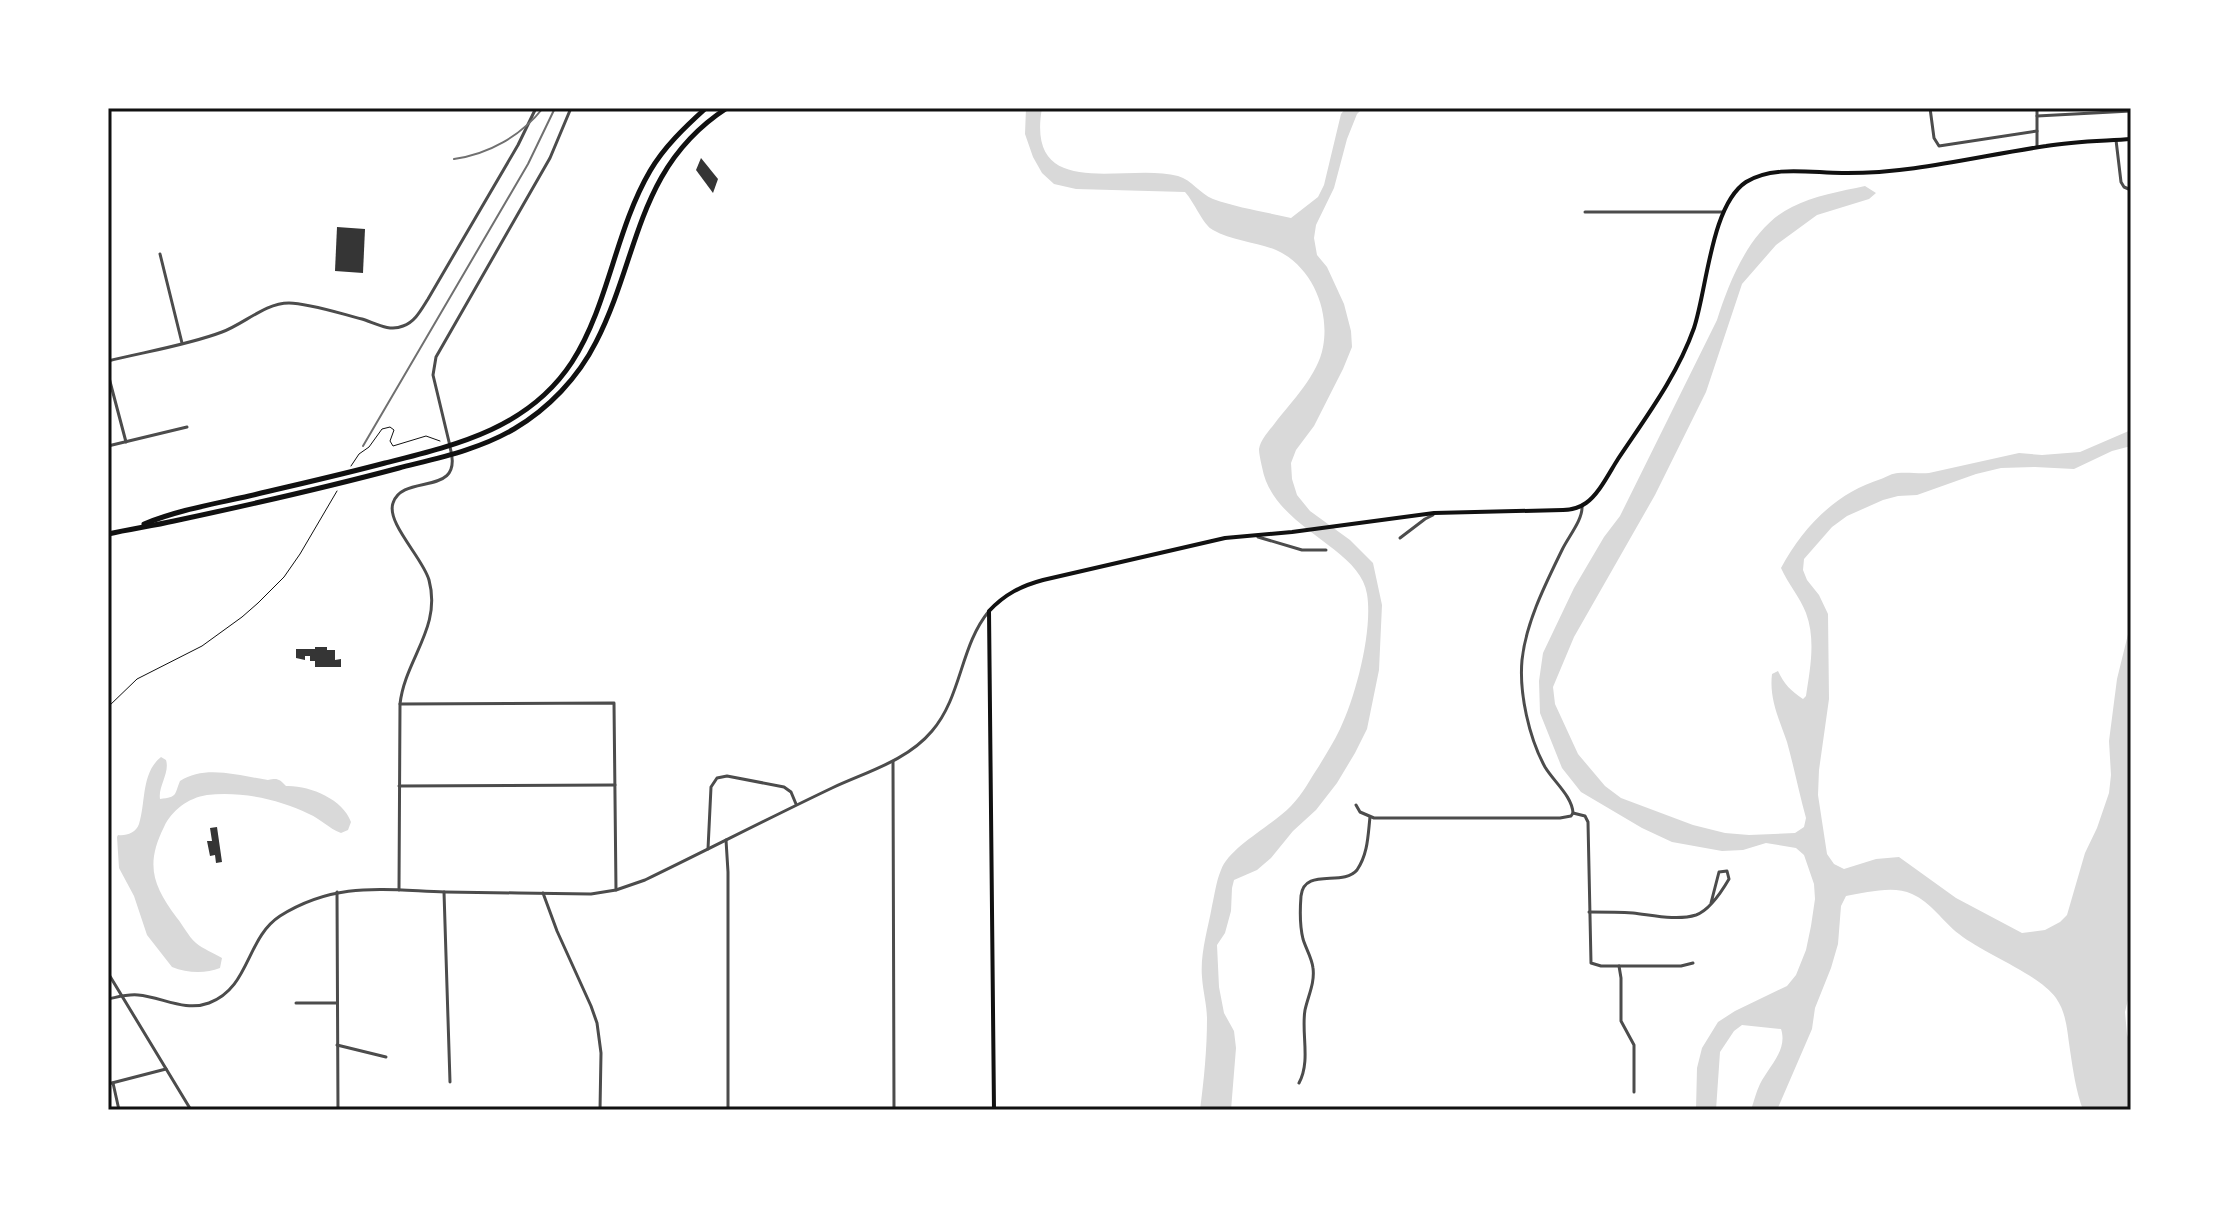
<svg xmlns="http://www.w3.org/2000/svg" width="2239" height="1218" viewBox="0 0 2239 1218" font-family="'Fira Sans Condensed',sans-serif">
<rect width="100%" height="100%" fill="#fff"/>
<g fill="#d9d9d9">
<path d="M1026,108H1042C1025,204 1126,162 1178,176C1192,180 1200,194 1213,199C1238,208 1266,212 1291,218L1318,197L1324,185L1341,114L1346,108H1363L1357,114L1347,139L1334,188L1316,225L1314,238L1317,255L1327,267L1344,304L1351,331L1352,347L1343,369L1314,426L1296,450L1291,463L1292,479L1297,495L1310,511L1350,540L1373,563L1382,605L1379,670L1367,729L1355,753L1337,783L1316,810L1293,831L1271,858L1257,870L1234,880L1232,888L1231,911L1225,933L1217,945L1219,987L1224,1013L1234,1031L1236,1048L1231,1110H1200C1204,1080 1207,1049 1207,1019C1207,1005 1203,992 1202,977C1200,953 1208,929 1212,906C1215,893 1216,882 1221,870C1229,847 1273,825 1291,806C1303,794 1310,779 1319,766C1326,754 1334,742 1340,729C1356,696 1373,630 1367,594C1360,546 1273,529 1262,467C1261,462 1259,454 1259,449C1261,439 1269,431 1275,423C1292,401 1318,375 1323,347C1330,310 1312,266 1276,250C1257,242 1232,241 1213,230C1203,225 1195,203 1185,192L1076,189L1054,184L1042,173L1033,157L1025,134Z"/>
<path d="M1865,186L1876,193L1869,199L1817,215L1776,245L1742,284L1706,392L1655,495L1574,637L1553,687L1555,704L1578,754L1605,786L1621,798L1693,825L1725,833L1749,835L1795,833L1804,827L1806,818C1799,793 1794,767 1787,742C1779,719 1769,699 1772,674L1778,671C1784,684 1791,691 1803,699L1806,696C1810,669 1816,640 1806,613C1800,597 1788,584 1781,568C1803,527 1836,493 1881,479C1886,477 1893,473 1898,473C1909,472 1919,474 1929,473L2019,453L2042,455L2080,452L2131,430V446L2112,451L2074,469L2035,467L2001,468L1976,474L1917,495L1898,496L1883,500L1847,516L1832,527L1804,559L1803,570L1807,580L1819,595L1828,614L1829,699L1819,770L1818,795L1827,854L1834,864L1844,869L1876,859L1899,857L1956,898L2022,933L2045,930L2060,922L2067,915L2085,853L2097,828L2109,793L2111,775L2109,741L2117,679L2131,622V987L2125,1012L2127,1034L2131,1047V1110H2083C2076,1091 2073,1070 2070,1050C2067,1031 2067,1014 2056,998C2039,974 1984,954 1959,934C1943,922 1931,902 1912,894C1893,885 1866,893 1846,896L1841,906L1838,944L1831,968L1815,1008L1812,1029L1777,1110H1751C1754,1101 1756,1092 1760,1084C1769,1066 1788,1050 1781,1029L1742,1025L1734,1031L1720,1052L1716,1110H1696L1697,1068L1702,1048L1718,1022L1735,1011L1787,986L1796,975L1806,950L1811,926L1815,899L1814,884L1804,855L1796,848L1766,843L1743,850L1722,851L1672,842L1642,828L1581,792L1562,768L1540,713L1539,681L1543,653L1574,588L1604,537L1620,516L1717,320C1730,279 1751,227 1792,207C1813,196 1842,191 1865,186Z"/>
<path d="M161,757L166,760C170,773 158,786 160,799C178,797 174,795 180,781C205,764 241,776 268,780C278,778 279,779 286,786C309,785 343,799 351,822L348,830L341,833C328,828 321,819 309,814C279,799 240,791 207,795C188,798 172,810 164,827C145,865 153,886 177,918C183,925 188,936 196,943C203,949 214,953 222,958L220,968C205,974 187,973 172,967L147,935L134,896L119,868L117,837L118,835C126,836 136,833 139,824C146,802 141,773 161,757Z"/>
</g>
<g fill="#353535">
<polygon points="701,158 718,179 713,193 696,170"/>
<polygon points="337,227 365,229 363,273 335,271"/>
<polygon points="315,647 327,647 327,650 335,650 335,660 341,659 341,667 315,667 315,661 310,661 310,656 305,656 305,660 296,658 296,649 315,649"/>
<polygon points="217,827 222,862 216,863 215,855 210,856 207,841 212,841 210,828"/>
</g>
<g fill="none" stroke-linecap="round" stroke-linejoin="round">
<g stroke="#111" stroke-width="1">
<polyline points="351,466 359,454 369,447 382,429 390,427 394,430 390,441 393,446 426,436 440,441"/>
<polyline points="108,707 137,679 202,646 242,617 258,603 284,577 300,554 337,491"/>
</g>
<g stroke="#4c4c4c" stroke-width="3">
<polyline points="1930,108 1934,138 1939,146 2037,131"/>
<polyline points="2037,108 2037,147"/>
<polyline points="2037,116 2131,111"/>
<polyline points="2116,140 2121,182 2124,187 2131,190"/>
<polyline points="1585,212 1723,212"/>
<polyline points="160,254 182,343"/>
<path d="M108,361C144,352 188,345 222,332C244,324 265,303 289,303C308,303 342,314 362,319C375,323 389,332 403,326C415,322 421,310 428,299L518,145L536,108"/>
<polyline points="108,374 126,442"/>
<polyline points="108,446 187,427"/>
<polyline points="450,446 433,375 436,357 550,158 571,108"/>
<polyline points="1258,537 1302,550 1326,550"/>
<polyline points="1400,538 1425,519 1433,515"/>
<polyline points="400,704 614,703 616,890"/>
<polyline points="893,762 894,1110"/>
<polyline points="399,786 615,785"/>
<path d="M1356,805L1360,812L1374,818H1560L1571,816L1573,813C1572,796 1554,782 1545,767C1529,738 1519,693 1522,660C1526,622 1546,583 1562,550C1568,537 1583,520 1582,506"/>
<polyline points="1573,813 1585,816 1588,822 1591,963 1601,966 1681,966 1693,963"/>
<polyline points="726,840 728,872 728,1110"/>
<polyline points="708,849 711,787 717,778 727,776 784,787 791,792 796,804"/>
<polyline points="337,892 338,1110"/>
<polyline points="444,892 450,1082"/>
<polyline points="543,893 557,931 591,1006 597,1023 601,1053 600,1110"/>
<path d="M1589,912C1604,912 1618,912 1633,913C1652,915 1677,921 1696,915C1710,910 1722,891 1729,879L1727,871L1719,872L1711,903"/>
<polyline points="1619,966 1621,978 1621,1021 1634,1045 1634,1092"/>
<polyline points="296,1003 337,1003"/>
<polyline points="337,1045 386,1057"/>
<polyline points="113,1083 119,1110"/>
<path d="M1299,1083C1311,1061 1301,1033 1305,1010C1308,996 1315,983 1313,968C1312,958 1306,949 1303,939C1300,927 1300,909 1301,896C1304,867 1343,887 1357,870C1368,854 1368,835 1370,817"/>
<polyline points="108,1084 166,1069"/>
</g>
<g stroke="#4c4c4c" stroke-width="3">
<path d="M399,890L400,704C405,659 442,628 429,580C423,558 386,523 393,503C403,472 465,499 450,447"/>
<polyline points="108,973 191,1110"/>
<path d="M108,999C118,997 127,994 138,995C162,997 185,1012 209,1003C250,988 246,938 280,916C336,881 383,890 445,892C494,893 542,893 591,894L616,890L645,880C707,850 769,818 832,788C866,772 907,761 932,731C962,696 960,646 989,611"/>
</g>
<path stroke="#111" stroke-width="4" d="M994,1110L989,611C1005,594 1021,586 1043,580L1225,538L1292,532L1434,513L1563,510C1571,510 1579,508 1586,503C1599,494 1609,473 1618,459C1646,417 1677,376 1694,328C1707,289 1711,205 1746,182C1773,165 1812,173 1842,173C1911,174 1978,156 2046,146C2074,141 2103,141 2131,139"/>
<g stroke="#111" stroke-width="5">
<path d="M144,524C178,510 214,504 249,496C295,485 340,475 385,463C457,445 529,428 572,362C609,304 615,231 650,171C664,147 685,127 706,108"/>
<path d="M108,534C130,529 152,526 174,521C249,505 324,488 399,468C438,458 478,450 514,429C548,409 578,378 596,342C640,256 636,167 727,108"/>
</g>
<g stroke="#707070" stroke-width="2">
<path d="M454,159C489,154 521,136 543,108"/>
<polyline points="363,446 528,164 555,108"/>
</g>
</g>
<rect width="2239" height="1218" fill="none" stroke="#ffffff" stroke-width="220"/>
<rect x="110" y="110" width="2019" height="998" fill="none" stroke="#111" stroke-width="3"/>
</svg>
